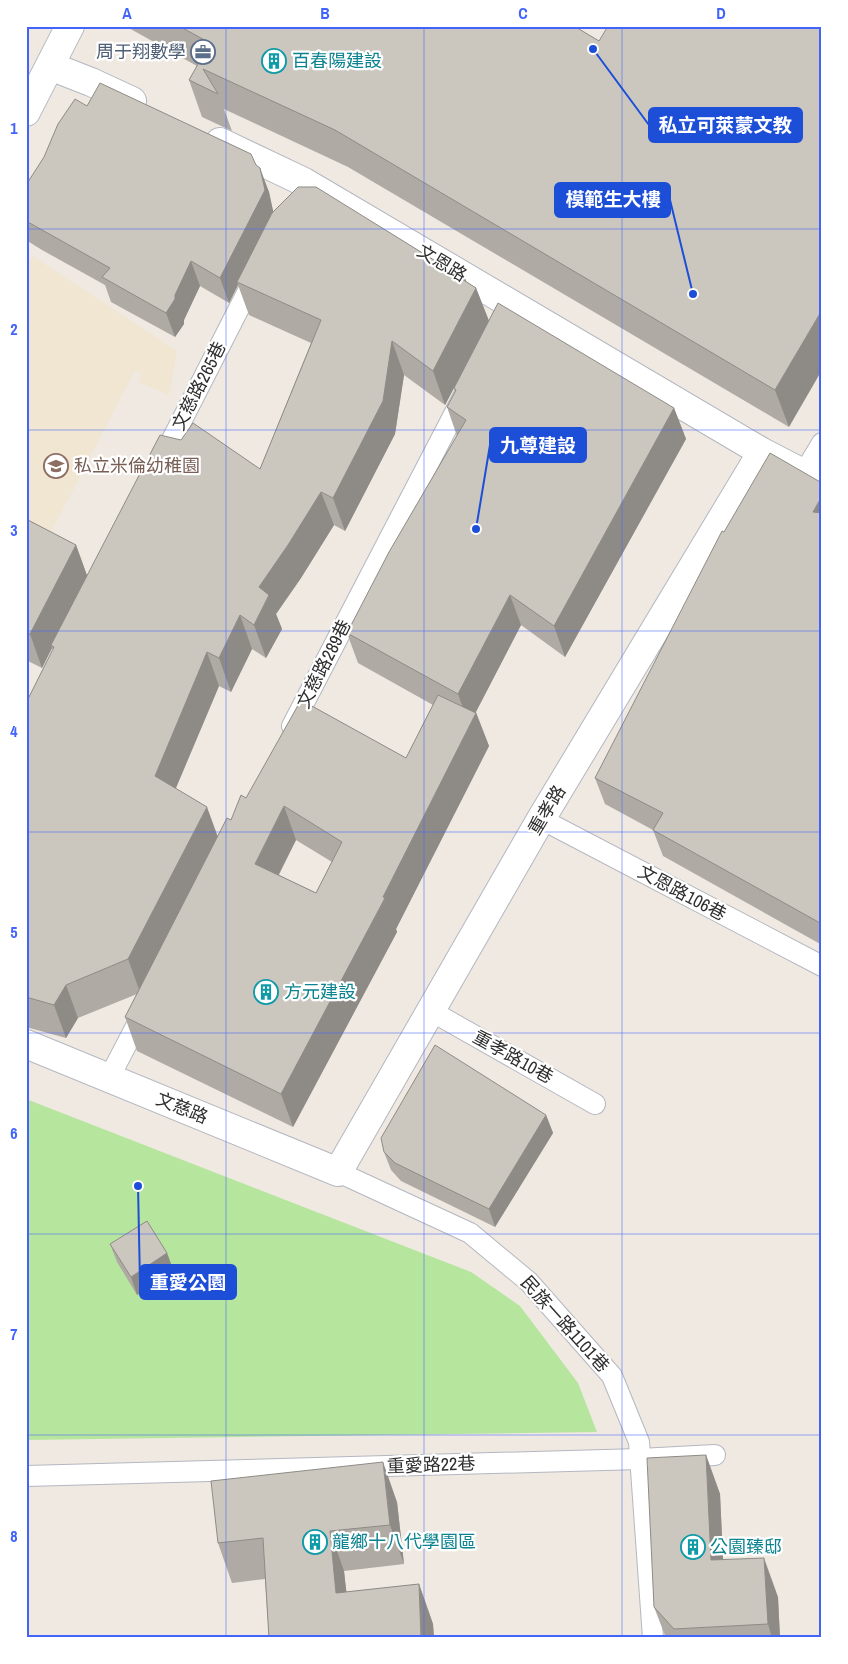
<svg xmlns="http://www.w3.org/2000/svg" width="848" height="1664" viewBox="0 0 848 1664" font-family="'Archivo Narrow','Noto Sans TC',sans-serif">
<rect width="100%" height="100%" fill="#efe9e1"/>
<polygon fill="#f0e6d1" points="32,256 177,351 169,395 138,382 142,374 135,370 49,536 84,558 71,569 26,538 26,267"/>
<polygon fill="#b6e59e" points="26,1099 471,1272 520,1306 578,1383 597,1432 26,1440"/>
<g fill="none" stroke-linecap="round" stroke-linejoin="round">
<defs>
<g id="lane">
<polyline points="160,463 255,277"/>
<polyline points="804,473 822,443"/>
<polyline points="292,726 464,395"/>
<polyline points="541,819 822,966"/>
<polyline points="431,1011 595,1104"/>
<polyline points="109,1078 144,1011"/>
<polyline points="338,1172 470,1233 529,1282 612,1376 639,1442 653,1638"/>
<polyline points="26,1476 640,1459 715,1455"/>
</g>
<g id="street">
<polyline points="50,66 91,82 132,101"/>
<polyline points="26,112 70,26"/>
<polyline points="220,142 304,182 762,452 822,483"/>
<polyline points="26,1044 338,1172 541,819 762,452"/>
</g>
</defs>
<use href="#lane" stroke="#b4b7c1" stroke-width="22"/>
<use href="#street" stroke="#b4b7c1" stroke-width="30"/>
<use href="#lane" stroke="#fff" stroke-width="20"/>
<use href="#street" stroke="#fff" stroke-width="28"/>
</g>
<g fill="#afaba4" fill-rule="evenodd">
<polygon points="126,26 574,26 599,41 822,26 789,427 348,167 224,109 232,131 202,117 189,80 197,66 127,27"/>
<path d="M87,106L256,165L269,192L273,212L442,265L464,275L466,282L476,288L489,321L674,408L686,439L565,657L521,625L476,712L489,746L396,929L397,932L293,1127L137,1051L125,1017L137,994L78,1018L66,1038L26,1027V703L53,650L52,648L42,668L26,660V519L76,545L87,576L260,469L311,343L249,315L238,285L229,303L200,286L184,320V324L175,337L111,302L105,285L42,250L26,240V185ZM404,375L445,405L454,388L455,392L447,407L457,436L347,633L358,663L433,705L406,758L246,798L231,820L218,837L176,788L219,686L231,692L252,649L266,658L282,629L276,614L301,578L334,525L345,531L395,434ZM296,840L332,862L316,893L279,875Z"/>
<polygon points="822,483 822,945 663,856 653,830 605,804 595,778 724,532"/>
<polygon points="546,1115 553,1133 495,1227 401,1181 391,1170 384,1152"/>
<polygon points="110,1244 167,1253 174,1272 137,1295 117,1262"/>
<polygon points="706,1455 720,1494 723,1560 778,1597 780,1638 666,1638 654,1607"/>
<polygon points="397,1502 404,1564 344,1571 346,1592 419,1584 433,1624 434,1638 269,1638 265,1579 232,1583 218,1543"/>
</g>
<g fill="#8e8b86">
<polygon points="260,168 269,192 274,215 237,282 238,285 229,303 220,278"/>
<polygon points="191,261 200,286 184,320 184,324 175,337 166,313"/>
<polygon points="464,275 472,297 476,288 489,321 445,405 433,371"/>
<polygon points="822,310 822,370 789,427 775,390"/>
<polygon points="392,341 404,375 395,434 345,531 333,498"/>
<polygon points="674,408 686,439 565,657 554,626"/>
<polygon points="321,492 334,525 301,578 276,614 282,629 266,658 254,625 259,587"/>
<polygon points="822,496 822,537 813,512"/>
<polygon points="76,545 88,578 51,645 52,648 42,668 30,634"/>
<polygon points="510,595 521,625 469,725 458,694"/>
<polygon points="240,615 252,649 231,692 219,658"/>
<polygon points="207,652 219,686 167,809 155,776"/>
<polygon points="476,713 489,746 396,929 397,932 293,1127 281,1094 383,897"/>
<polygon points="284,806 296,840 267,897 255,864"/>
<polygon points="207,807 219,840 140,992 128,959"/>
<polygon points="66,985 78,1018 66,1038 54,1005"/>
<polygon points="546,1115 553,1133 495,1227 489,1209"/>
<polygon points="167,1253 174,1272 137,1295 131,1277"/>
<polygon points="706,1455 720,1494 725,1600 711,1560"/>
<polygon points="383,1462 397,1502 404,1564 390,1525"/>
<polygon points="330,1531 344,1571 351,1632 336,1593"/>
<polygon points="764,1558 778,1597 780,1638 772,1638 768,1624"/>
<polygon points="419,1584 433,1624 434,1638 421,1638"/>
</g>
<g fill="#cbc7bf" stroke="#8e8b86" fill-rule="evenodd">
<polygon points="179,26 574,26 599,41 608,26 822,26 822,310 775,390 335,130 203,69 218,94 189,80 210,43"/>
<polygon points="100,83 251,154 256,165 260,168 265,190 220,278 191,261 175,295 175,299 166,313 102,277 110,268 26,221 26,185 44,157 58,124 75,99 87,106"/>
<polygon points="298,187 316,187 442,265 464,275 462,279 476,288 433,371 392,341 383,401 333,498 321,492 288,545 259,587 269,595 254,625 240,615 219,658 207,652 155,776 207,807 128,959 66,985 54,1005 26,997 26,703 54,647 51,645 160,435 181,440 193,423 260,469 321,320 237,282 272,213"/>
<polygon points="498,303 674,408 554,626 510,595 458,694 347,633 389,552 466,420 447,407 456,390 454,388"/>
<polygon points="770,453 822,483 822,496 813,512 822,513 822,924 653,830 663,813 595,778 722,531 724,532"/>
<polygon points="26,519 76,545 30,634 26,632"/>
<path d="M438,695L476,713L383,897L385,898L281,1094L125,1017L227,818L231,820L241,795L246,798L301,700L406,758ZM284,806L342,842L316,893L255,864Z"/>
<polygon points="435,1045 546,1115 489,1209 395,1163 384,1152 381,1138"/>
<polygon points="147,1221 167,1253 131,1277 110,1244"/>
<polygon points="706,1455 711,1560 764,1558 768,1624 674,1629 654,1607 647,1458"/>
<polygon points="383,1462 390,1525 330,1531 336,1593 419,1584 421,1638 269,1638 263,1538 218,1543 211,1481"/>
</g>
<path fill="none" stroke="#4264fb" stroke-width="1" stroke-opacity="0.55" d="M226,26V1638M424,26V1638M622,26V1638M26,229H822M26,430H822M26,631H822M26,832H822M26,1033H822M26,1234H822M26,1435H822"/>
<defs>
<symbol id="office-ring" viewBox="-11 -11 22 22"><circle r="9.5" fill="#fff" stroke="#5c6f8a" stroke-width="1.5"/><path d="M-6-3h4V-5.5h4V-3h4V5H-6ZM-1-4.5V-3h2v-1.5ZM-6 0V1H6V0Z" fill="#5c6f8a"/></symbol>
<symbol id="building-ring" viewBox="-11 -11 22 22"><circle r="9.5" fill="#fff" stroke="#0f9aa8" stroke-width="1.5"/><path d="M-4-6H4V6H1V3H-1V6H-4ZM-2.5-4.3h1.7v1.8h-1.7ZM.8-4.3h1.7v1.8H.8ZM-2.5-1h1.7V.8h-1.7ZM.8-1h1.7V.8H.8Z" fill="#0f9aa8"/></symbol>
<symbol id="school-ring" viewBox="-11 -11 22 22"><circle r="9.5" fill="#fff" stroke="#8d6e63" stroke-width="1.5"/><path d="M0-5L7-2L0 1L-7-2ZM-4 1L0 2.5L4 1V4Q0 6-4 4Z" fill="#8d6e63"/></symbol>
</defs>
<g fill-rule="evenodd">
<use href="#office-ring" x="189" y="38" width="28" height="28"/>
<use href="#building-ring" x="260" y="47" width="28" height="28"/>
<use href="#school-ring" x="42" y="452" width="28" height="28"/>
<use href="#building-ring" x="252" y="978" width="28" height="28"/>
<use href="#building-ring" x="301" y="1528" width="28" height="28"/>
<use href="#building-ring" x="679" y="1533" width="28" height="28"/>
</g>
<g text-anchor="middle" stroke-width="4.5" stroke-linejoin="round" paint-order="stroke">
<g font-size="18" fill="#4e5e75" stroke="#fff" text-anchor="end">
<text x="186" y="58">周于翔數學</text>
</g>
<g font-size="18" fill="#0d838f" stroke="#fff" text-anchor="start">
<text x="292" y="67">百春陽建設</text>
<text x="284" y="998">方元建設</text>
<text x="332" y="1548">龍鄉十八代學園區</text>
<text x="710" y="1553">公園臻邸</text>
</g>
<g font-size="18" fill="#2e2e2e" stroke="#fff">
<text transform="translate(442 263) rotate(31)" y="6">文恩路</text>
<text transform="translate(199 386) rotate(-63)" y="6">文慈路265巷</text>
<text transform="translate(324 664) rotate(-63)" y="6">文慈路289巷</text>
<text transform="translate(547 810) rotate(-59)" y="6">重孝路</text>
<text transform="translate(682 893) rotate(28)" y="6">文恩路106巷</text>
<text transform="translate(513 1057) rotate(29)" y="6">重孝路10巷</text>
<text transform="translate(182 1108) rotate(22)" y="6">文慈路</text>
<text transform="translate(565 1324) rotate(48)" y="6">民族一路1101巷</text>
<text transform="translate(431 1465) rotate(-2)" y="6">重愛路22巷</text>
</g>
<g font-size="18" fill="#785e54" stroke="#fff" text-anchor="start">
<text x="74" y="472">私立米倫幼稚園</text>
</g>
</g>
<path fill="none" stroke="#1d4ed8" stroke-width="2" d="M593 49L649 125M693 294L670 200M476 529L490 445M138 1186L140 1282"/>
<g fill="#1d4ed8" stroke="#fff" stroke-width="2">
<circle cx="593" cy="49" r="5"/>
<circle cx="693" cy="294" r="5"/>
<circle cx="476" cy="529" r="5"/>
<circle cx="138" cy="1186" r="5"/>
</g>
<g fill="#1d4ed8" stroke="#1d4ed8" stroke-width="2">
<rect x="649" y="108" width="153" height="34" rx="5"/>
<rect x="555" y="183" width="115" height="34" rx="5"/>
<rect x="490" y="428" width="96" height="34" rx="5"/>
<rect x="140" y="1265" width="96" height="34" rx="5"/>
</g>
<g font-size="19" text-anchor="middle" font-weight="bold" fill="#fff">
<text x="725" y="132">私立可萊蒙文教</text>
<text x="613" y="206">模範生大樓</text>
<text x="538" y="452">九尊建設</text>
<text x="188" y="1289">重愛公園</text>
</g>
<rect width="848" height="1664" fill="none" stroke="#ffffff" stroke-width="55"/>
<rect x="28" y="28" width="792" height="1608" fill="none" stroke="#4264fb" stroke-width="2"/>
<g font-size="16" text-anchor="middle" font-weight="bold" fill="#4264fb">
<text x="127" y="19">A</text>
<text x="325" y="19">B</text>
<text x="523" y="19">C</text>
<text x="721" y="19">D</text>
<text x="14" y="134">1</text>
<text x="14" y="335">2</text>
<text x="14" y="536">3</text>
<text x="14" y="737">4</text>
<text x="14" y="938">5</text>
<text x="14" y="1139">6</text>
<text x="14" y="1340">7</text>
<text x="14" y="1542">8</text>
</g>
</svg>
